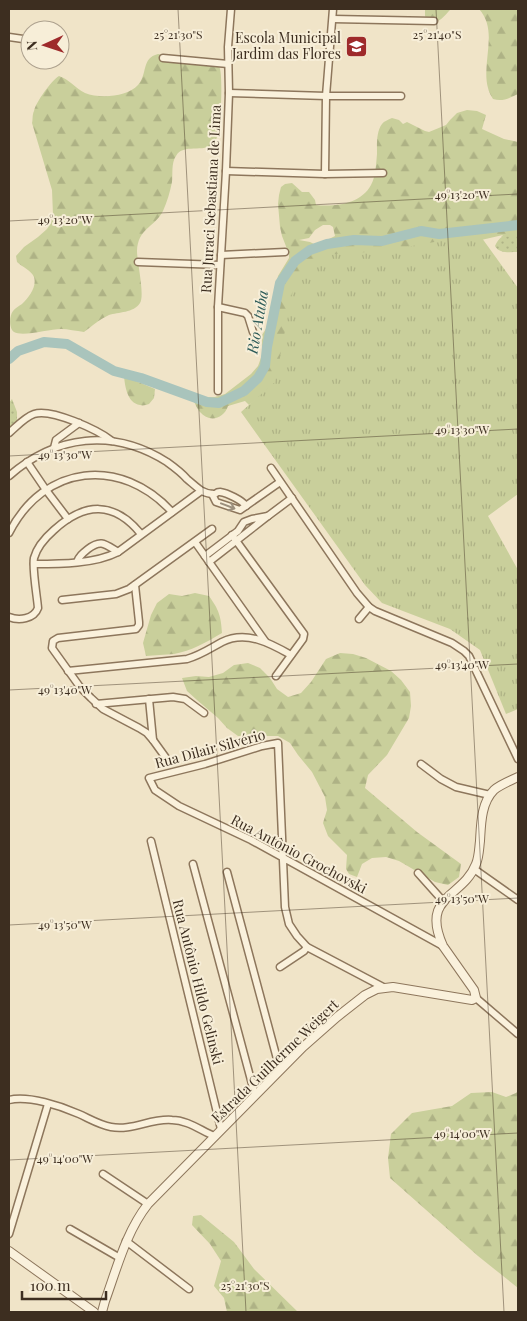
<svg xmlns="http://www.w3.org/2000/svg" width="527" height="1321" viewBox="0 0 527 1321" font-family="'Playfair Display',serif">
<defs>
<pattern id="grass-dots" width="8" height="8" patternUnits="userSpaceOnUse" patternTransform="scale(1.25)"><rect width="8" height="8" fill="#c9cf9b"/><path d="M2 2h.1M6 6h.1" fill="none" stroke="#aeb285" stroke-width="1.8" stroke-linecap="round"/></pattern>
<pattern id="forest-firs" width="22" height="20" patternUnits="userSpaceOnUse" patternTransform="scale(1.25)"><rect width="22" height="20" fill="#c9cf9b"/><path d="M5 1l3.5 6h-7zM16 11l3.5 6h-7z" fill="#aeb285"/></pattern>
<pattern id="park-tufts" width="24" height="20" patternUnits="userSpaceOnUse" patternTransform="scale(1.25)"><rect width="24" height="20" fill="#c9cf9b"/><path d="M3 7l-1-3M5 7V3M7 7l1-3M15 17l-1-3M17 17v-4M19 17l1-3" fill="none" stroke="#aeb285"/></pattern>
</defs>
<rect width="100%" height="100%" fill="#f0e4c8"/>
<g fill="url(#grass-dots)">
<path d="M518,236V252C510,252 499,254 495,246C501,233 505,236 518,236Z"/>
<polygon points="12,399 17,412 17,427 9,437 9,403"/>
</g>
<g fill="url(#forest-firs)" fill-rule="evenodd">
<path d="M425,9H451C444,16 440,23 429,23L425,16Z"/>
<path d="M479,9H518V94C509,98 503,102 493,99C491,96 489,92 488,88C481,62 499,31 479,9Z"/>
<path d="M158,54C169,55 180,59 192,59C199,59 207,57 214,60C218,61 219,65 220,69C223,80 221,137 214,144C204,153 183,143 176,156C171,163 173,174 172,182C170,192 167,202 163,211C154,228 138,228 137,251C137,262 145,295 140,303C134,313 118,312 109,315C100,319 92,326 84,332C76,331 68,329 61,329C49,329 23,337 14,332C9,329 9,316 13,311C15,308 19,306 22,304C29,297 37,287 34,277C31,270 22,267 17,262L16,256L24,247L38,237L47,229L51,223L53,215L52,190L32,123C33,120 32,115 34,111C36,102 51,81 59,76C69,79 75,88 85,93C100,99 127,97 138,85C148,74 141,58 158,54Z"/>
<path d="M467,110L477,111L486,115L482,129L504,139L518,142V236L501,237L503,235L468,243L249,405L245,401L228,406C224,419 209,423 200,412C197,409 195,403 192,398L215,397L225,394L251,374L258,366L262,355V335L269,324L278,276L289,258V254L282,236L280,227L278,204L279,195L281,187L285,184L292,183L302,192H309L315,200L316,205C335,207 361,204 371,185C376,176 376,164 377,154C377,145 376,132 382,124C384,121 388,120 392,118L399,120L403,124L407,122L425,131L429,132L446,125L450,120L457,113ZM323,225H330L333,227L335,236L329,239L314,244L310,242L299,240L309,238L315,230Z"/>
<path d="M124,376L155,389L154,398L149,404C146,405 143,406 140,405C127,403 125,386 124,376Z"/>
<path d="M195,593L209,596C219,610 221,616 222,633C207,642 191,651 174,654C165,655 155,655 146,656L143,643L151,615L157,603L169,594L182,596Z"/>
<polygon points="340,653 353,654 366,658 391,671 401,680 410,692 411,706 409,718 387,755 368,775 365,788 417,832 461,864 459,877 448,885 435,882 399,861 386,857 372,858 362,864 357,877 349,874 346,869 347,855 328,836 323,823 327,810 325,797 312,772 298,755 290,743 278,736 238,736 227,728 218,718 197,700 187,691 182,678 196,676 209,677 223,673 234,665 248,663 260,668 270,678 277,689 288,697 301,693 311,682 326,659"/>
<polygon points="518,1091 518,1288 478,1256 390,1178 388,1158 391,1134 412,1113 452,1106 471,1093 492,1092 506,1097 516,1093"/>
<polygon points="201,1215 234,1242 254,1269 298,1312 227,1312 224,1298 214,1286 221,1261 210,1244 192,1225 193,1216"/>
</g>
<polygon fill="url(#park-tufts)" points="479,234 518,288 518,494 488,516 518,570 518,709 506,714 480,650 450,629 382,603 365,585 241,412 275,382 294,285 320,255 384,251"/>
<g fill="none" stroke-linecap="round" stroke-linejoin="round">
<polyline stroke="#a9c4bc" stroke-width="10" points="9,359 18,351 44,342 67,344 114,371 141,378 207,402 219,403 244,391 258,378 265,366 267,347 280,283 295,261 310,250 327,244 354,240 382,241 421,231 439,234 518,225"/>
<defs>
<g id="minor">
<polyline points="333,19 434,21"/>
<polyline points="9,37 30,40"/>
<polyline points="163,58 228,64"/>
<polyline points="229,93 326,96 401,96"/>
<polyline points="226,171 325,174 383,173"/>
<polyline points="325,174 326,96 333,9"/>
<polyline points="221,255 285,252"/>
<polyline points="138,262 220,265"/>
<polyline points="218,307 245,313 248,316 253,332"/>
<polyline points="218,391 218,307 226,171 229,93 228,47 231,9"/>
<path d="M9,433C16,427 25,417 34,414C51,408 98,430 112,441"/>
<polyline points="54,448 56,440 79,423"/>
<polyline points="27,462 46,490 68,519"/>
<polyline points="271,468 357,593 369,607 375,611 452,643 464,651 469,656 518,759"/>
<path d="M9,476C56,435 113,428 167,462C174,467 181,472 187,479C192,483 197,488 202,491C204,492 210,494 213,494C218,494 215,492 220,492C227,493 242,500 246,506"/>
<polyline points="212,494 216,502 240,510 280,482"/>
<polyline points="268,516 292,498"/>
<path d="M9,533C44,464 121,456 172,512"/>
<polyline points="232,535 304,634 303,639 276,676"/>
<polyline points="195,542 265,641"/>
<polyline points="205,556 238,531 244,522 252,519 268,516 209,562"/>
<path d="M77,562C79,556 83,553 88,549C101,539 105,544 118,552"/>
<path d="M34,564C60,564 95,564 118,552L201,491"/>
<polyline points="135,585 139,622 139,625 136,629 58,638 53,641 52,648 80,687 91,698 103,709 139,728 147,733 153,740 166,758"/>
<polyline points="62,600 116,594 129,589 212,529"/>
<path d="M9,617C19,621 34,619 38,608C37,596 32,568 34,558C37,547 46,537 54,530C85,502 114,501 141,534"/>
<polyline points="359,619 369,607"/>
<path d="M68,671L187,659C201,655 209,649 222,642C246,630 270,643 291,655"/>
<polyline points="149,699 153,740"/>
<polyline points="96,704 173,697 185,699 204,713"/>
<polyline points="421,764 441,779 456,787 490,795"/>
<polyline points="151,841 221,1129"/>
<polyline points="193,864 255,1095"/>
<polyline points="474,869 518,900"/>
<polyline points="227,872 280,1070"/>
<polyline points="418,873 443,901"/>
<polyline points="280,967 304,951 307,947"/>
<polyline points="383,987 307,947 297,936 289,924 285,907 278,743 262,746 205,764 149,778 155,790 179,806 251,840 443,946"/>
<polyline points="476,998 518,1034"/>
<path d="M9,1100C28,1095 61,1106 79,1114C90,1119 100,1125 111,1127C132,1131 151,1118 172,1120C187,1120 200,1130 214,1136"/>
<polyline points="103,1174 148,1204"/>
<polyline points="70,1229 120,1258"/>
<polyline points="9,1234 48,1104"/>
<polyline points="126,1241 189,1289"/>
</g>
<g id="tertiary">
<polyline points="9,1251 94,1312"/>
<path d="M102,1312L105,1301C117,1268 126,1232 148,1204L303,1047L337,1017L365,995L377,989L393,987L472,1000L476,998L474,990L443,946C420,895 463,898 476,864C479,857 479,849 480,841C481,824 481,803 494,790C501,784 510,781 518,777"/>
</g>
</defs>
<use href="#minor" stroke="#8d765c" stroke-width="9"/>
<use href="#tertiary" stroke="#8d765c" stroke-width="10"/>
<use href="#minor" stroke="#faf1dc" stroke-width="6"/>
<use href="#tertiary" stroke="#faf1dc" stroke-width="8"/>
</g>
<defs><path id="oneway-shaft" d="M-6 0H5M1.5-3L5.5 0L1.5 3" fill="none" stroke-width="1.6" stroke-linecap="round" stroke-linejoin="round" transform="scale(1.25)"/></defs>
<use stroke="#9c907e" href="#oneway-shaft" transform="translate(228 506) rotate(21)"/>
<path fill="none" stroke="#3d2e20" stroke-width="1" stroke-opacity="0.45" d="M178,9L246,1312M436,9L504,1312M9,221L518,194M9,456L518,429M9,690L518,664M9,925L518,898M9,1160L518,1133"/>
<defs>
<symbol id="school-square" viewBox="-11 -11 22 22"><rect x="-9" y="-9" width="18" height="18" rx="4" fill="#9e2a2b" stroke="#f7eed8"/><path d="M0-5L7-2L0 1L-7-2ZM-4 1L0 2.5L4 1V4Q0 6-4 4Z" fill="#fff"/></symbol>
</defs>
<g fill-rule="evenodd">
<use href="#school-square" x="344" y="34" width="25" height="25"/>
</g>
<g text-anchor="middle" stroke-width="4" stroke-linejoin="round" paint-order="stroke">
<g font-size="14" fill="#3d2e20" stroke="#f7eed8" text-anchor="end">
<text x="341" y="43">Escola Municipal<tspan x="341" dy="16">Jardim das Flores</tspan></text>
</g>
<g font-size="14" fill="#3d2e20" stroke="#f7eed8">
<text transform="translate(211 199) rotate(-87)" y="5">Rua Juraci Sebastiana de Lima</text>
<text transform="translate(210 749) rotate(-15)" y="5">Rua Dilair Silvério</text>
<text transform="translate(299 854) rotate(28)" y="5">Rua Antônio Grochovski</text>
<text transform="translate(198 982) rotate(76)" y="5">Rua Antônio Hildo Gelinski</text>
<text transform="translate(275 1061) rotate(-44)" y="5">Estrada Guilherme Weigert</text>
</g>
<g font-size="15" font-style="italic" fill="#2f5d5a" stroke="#f7eed8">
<text transform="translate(258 322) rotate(-80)" y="5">Rio Atuba</text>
</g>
</g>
<g font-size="12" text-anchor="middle" fill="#3d2e20" stroke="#f7eed8" stroke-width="4" stroke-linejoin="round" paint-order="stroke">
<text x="178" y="39">25°21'30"S</text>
<text x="437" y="39">25°21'40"S</text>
<text x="462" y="199">49°13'20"W</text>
<text x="65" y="224">49°13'20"W</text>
<text x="462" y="434">49°13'30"W</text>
<text x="65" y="459">49°13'30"W</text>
<text x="462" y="669">49°13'40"W</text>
<text x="65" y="694">49°13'40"W</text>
<text x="462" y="903">49°13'50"W</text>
<text x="65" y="929">49°13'50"W</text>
<text x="462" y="1138">49°14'00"W</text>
<text x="65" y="1163">49°14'00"W</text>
<text x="245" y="1290">25°21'30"S</text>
</g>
<rect width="527" height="1321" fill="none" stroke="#3d2e20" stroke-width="20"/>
<g transform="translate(45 45) rotate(267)"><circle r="24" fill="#f7eed8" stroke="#ada18e"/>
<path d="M0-4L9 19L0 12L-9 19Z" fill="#9e2a2b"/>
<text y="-8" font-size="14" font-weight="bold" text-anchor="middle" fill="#3d2e20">N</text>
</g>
<path d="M22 1291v8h84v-8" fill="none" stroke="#3d2e20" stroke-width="2.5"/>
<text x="30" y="1291" font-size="15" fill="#3d2e20" stroke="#f7eed8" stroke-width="4" paint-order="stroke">100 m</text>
</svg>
